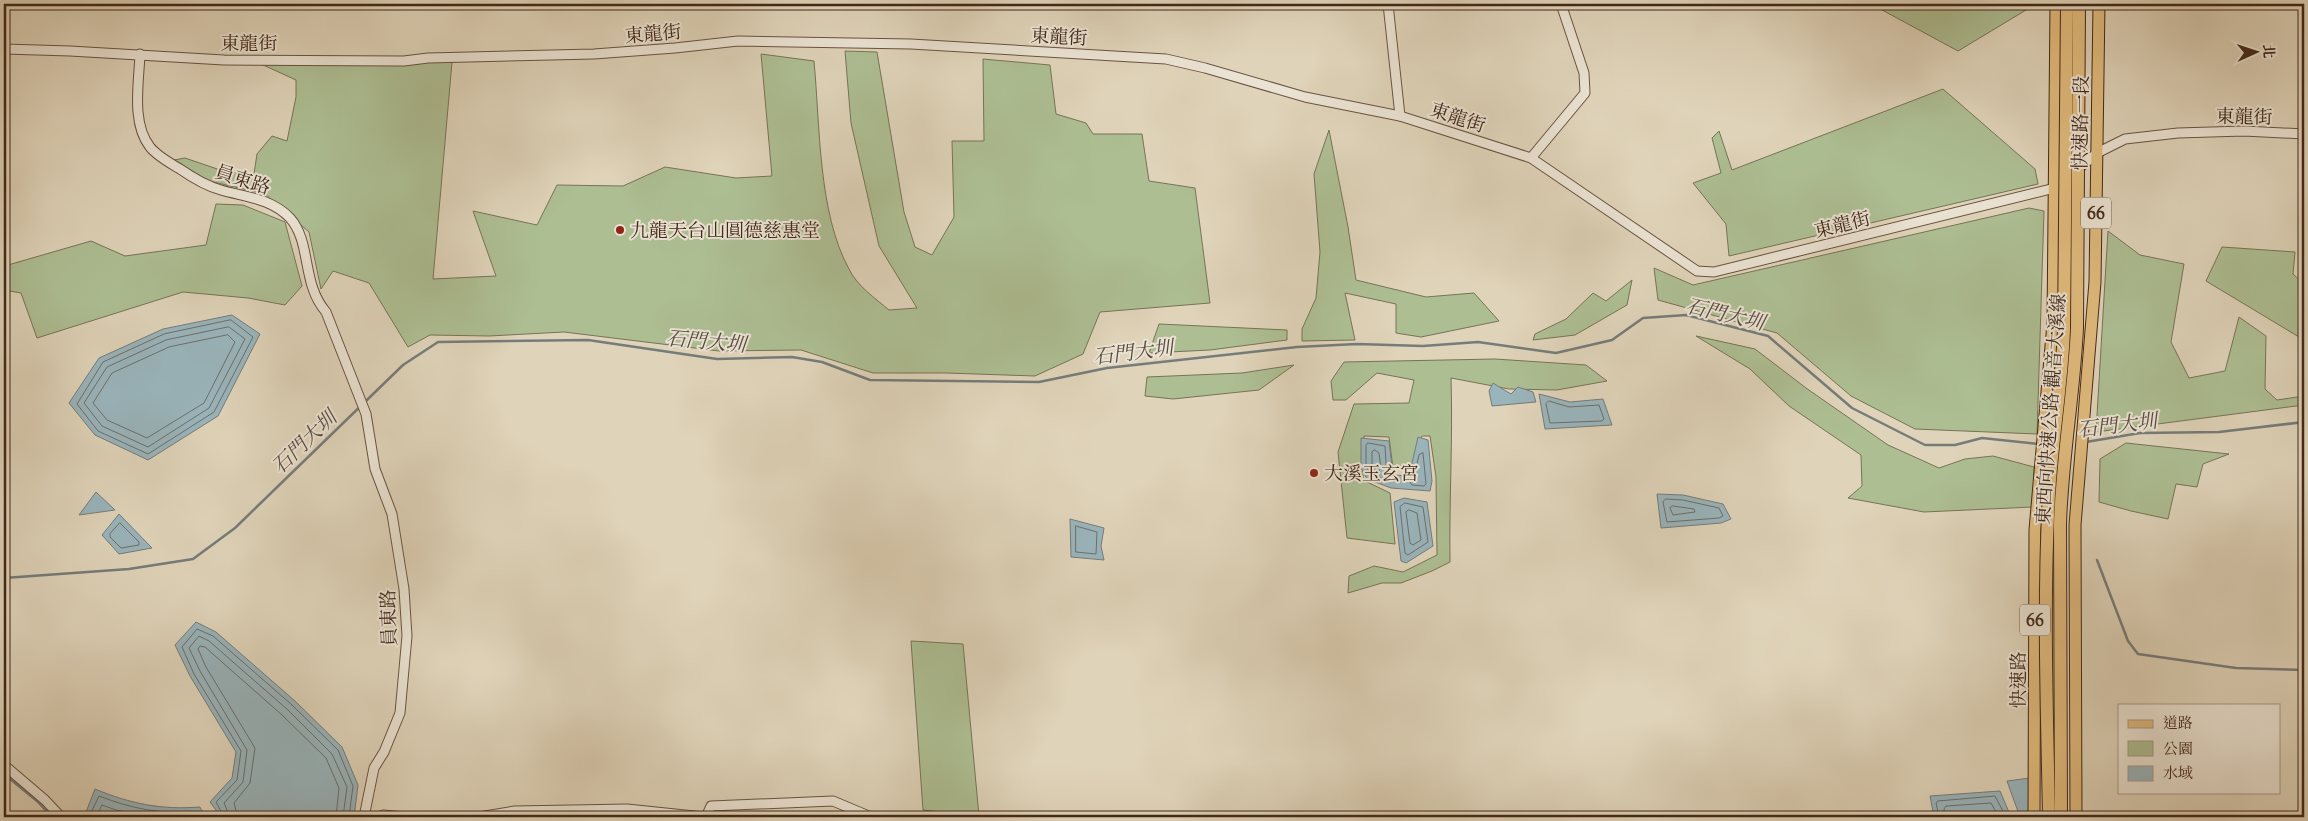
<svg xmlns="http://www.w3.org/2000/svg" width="2308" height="821" viewBox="0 0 2308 821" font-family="'Sorts Mill Goudy','Noto Serif TC',serif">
<rect width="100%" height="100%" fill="#dfd3b9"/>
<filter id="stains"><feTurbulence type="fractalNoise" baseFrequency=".004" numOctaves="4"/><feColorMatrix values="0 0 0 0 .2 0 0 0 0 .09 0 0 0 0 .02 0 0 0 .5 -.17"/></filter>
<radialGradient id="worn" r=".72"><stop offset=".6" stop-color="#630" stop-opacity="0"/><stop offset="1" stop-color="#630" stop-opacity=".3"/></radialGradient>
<g fill="#adbe93" stroke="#787356">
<polygon points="1871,4 2036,4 1958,51"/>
<path d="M845,51L877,52L904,212L915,247L932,255L954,217L952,141H984L983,59L1050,65L1056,114L1086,123L1093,134H1142L1149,181L1195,188L1210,303L1100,312L1083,354L1035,376L946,373H873L801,350L719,351L564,332L489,336L430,335L408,347L369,283L333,271L321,289L309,232L265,194L209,181L174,160L185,158L226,172L254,174L257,154L272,136L287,141L296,97V80L261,64L452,62L433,279L496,276L473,211L537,225L557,185L623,186L665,167L736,178L772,176L761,54L814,61C820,124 818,213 849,269C857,286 875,298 889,310L917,308L879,246L851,123Z"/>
<polygon points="1943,89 2035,169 2038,184 1729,256 1726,224 1693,183 1721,173 1712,138 1719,131 1732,170"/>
<polygon points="1329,130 1348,227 1356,280 1426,297 1474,293 1499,321 1421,337 1396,333 1396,304 1345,293 1355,340 1302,341 1302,329 1316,298 1320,252 1314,174"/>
<polygon points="216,204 243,205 285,222 302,286 285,305 248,298 183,292 37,338 21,293 4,290 4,263 8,265 91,241 125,256 206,245"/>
<polygon points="2029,208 2044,211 2037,434 1915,429 1851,396 1777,333 1658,300 1654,268 1693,285"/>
<polygon points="2108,231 2140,255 2184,264 2171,342 2189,378 2225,371 2239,317 2266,336 2265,389 2277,400 2304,396 2304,405 2096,432"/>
<polygon points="2222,247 2295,252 2293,274 2304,284 2304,340 2206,281"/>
<polygon points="1632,280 1627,305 1575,335 1533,340 1535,334 1566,319 1593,293 1606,301"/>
<polygon points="1159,324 1287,330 1287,340 1210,350 1149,353"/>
<polygon points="1696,336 1755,349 1806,388 1888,445 1939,468 1965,459 1993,456 2034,467 2033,507 1924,512 1848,498 1862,486 1861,455 1789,406 1750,369"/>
<path d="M1495,359L1586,365L1607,381L1557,390L1509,389L1451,378C1453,440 1449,500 1450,562L1432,571L1401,583H1382L1348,593L1349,576L1374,566L1403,572L1437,555L1436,477L1430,436H1422L1412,468H1393L1389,437L1364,436L1363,480L1390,493L1395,544L1347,538L1338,452L1354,404L1409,403L1414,380L1377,373L1346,400H1333L1331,381L1344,362Z"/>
<polygon points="1294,365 1259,390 1173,399 1145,396 1147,377 1242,373"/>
<polygon points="2126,443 2229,454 2203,464 2197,487 2176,484 2168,519 2131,511 2099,502 2100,459"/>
<polygon points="911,641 963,644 979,816 923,810"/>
</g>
<g fill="#99b4bb" stroke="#767c7a">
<polygon points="232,315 260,334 218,416 148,460 95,435 69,403 99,358 163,329"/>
<polygon points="1493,383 1511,394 1518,387 1533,392 1536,402 1492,406 1489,391"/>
<polygon points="1539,394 1570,402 1603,399 1612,425 1545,429"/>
<polygon points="1418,437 1428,440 1432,481 1430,491 1391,488 1367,479 1361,468 1361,438 1389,441 1393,475 1409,476"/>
<polygon points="96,492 115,510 79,515"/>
<polygon points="1657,494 1683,495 1723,504 1731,519 1721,523 1661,528"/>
<polygon points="1404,498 1427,502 1433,546 1406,563 1401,561 1394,502"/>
<polygon points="119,514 152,548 119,554 102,535"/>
<polygon points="1070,519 1104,528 1101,546 1104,560 1071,557"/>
<polygon points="196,622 216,632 295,701 342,747 358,785 354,817 221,817 210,802 232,778 236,752 190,676 175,645"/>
<polygon points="2030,778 2029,817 2020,817 2007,781"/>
<path d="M95,789C131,804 162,810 200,807L205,817H84Z"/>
<polygon points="2000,791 2011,817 1934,817 1930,796"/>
</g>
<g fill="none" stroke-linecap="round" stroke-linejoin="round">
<g stroke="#6e6e6a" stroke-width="1">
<polygon points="231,320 253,337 214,412 148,454 98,431 77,404 103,362 164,334"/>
<polygon points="229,327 245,339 209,408 148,447 102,426 84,403 107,367 166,340"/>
<polygon points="228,335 235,342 204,403 147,438 107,420 93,403 112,373 169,347"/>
<polygon points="1549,401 1569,407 1599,405 1604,419 1602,421 1550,423 1546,404"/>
<polygon points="1368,443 1385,446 1387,480 1371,475 1366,466 1366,446"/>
<polygon points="1375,450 1379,453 1381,468 1379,471 1375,469 1372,465 1372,452"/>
<polygon points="1423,453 1426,484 1424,486 1412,485 1410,482 1414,477 1419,455"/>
<polygon points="1666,499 1683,500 1719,508 1723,516 1719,518 1667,522 1663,502"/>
<polygon points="1405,503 1423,507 1428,542 1408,555 1405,553 1400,507"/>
<polygon points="1673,506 1694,509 1695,512 1673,515 1670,508"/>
<polygon points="1409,510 1417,513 1421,540 1413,545 1410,543 1406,512"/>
<polygon points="120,523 139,542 139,545 121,548 110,537 110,534"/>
<polygon points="1076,526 1097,532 1096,554 1076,552"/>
<path d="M89,817L99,796C133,809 159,814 196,812L199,817"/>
<polyline points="96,817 102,805 116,810 154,817"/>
<polyline points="224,817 216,802 237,780 241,751 194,674 182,647 197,629 213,636 292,705 338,750 353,786 349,817"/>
<polyline points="230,817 224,803 243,782 247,750 200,671 189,648 199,636 209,641 288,710 332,754 347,787 343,817"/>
<polyline points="238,817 234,803 250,783 255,748 206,667 198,649 200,646 205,647 282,715 326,758 339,788 336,817"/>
<polyline points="1939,817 1936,803 1938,801 1995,796 2006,817"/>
<polyline points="1945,817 1944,809 1946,806 1991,803 1999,817"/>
</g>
<g stroke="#767c7a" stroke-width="2.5">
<polyline points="2086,442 2140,433 2219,432 2304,422"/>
<polyline points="2097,560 2128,641 2138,654 2236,668 2304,670"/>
<polyline points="4,578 129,569 193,559 235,528 403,365 438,342 588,340 717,359 792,357 822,362 870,380 1039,382 1107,368 1297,347 1357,344 1423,346 1478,342 1556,353 1612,340 1643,318 1686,315 1768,336 1852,408 1925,445 1955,445 1982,438 2038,444"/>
<polyline points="4,774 37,801 52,817"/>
</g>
<defs>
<g id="minor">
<polyline points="1388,4 1400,116"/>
<polyline points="4,49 70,51 224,60 404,61 428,58 594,54 675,48 738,41 911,44 1166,59 1205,68 1305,97 1400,116 1531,158 1697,271 1714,272 2055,188 2059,184"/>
<path d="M140,54C139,82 131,123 150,147C157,156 170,163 180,169C193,178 206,186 221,190C245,197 271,198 290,218C312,243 301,283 326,312L366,414L375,469L392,514L404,589L407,636L400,713L384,752L374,768L364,817"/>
<polyline points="1531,158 1585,93 1584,73 1561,4"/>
<polyline points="2077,170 2097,153 2125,139 2178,133 2244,131 2304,134"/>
<polyline points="4,765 45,800 61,817"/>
<polyline points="378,817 383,815 405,817"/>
<polyline points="479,817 515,811 627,809 704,817"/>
<polyline points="706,817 711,806 833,801 871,817"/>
<polyline points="1256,817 1272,817"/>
</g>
<g id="major">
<polyline points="2034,817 2035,530 2053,323 2056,4"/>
<polyline points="2076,817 2075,525 2095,282 2099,4"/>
</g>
</defs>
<use href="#minor" stroke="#695341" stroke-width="11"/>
<use href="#major" stroke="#422819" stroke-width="13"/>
<use href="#minor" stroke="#eae2d2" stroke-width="9"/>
<use href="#major" stroke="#e0ba7c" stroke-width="11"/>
<defs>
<g id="highway-bridge">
<path d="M2049,817C2047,710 2043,602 2049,495C2052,439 2062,384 2064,329L2067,4"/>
<path d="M2061,817L2060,524C2062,458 2074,393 2077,328L2079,4"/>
</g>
</defs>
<use href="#highway-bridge" stroke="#422819" stroke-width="14" stroke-linecap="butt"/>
<use href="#highway-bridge" stroke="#e0ba7c" stroke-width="12"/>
</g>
<g fill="#8f2418" stroke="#eae2d2" stroke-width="2">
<circle cx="620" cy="230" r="5"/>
<circle cx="1314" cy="473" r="5"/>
</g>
<g text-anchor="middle" stroke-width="4" stroke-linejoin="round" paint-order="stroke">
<g fill="#eae2d2" stroke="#746050" stroke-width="1">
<rect x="2081" y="197.5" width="30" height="31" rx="4"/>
<rect x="2020" y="604.5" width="30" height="31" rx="4"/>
</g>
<g font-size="18" font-weight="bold" fill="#422819">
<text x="2096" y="219">66</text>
<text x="2035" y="626">66</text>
</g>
<g font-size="19" fill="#422819" stroke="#eae2d2">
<text transform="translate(653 33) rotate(-5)" y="7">東龍街</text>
<text transform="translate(1059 36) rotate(3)" y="7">東龍街</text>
<text x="249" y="50">東龍街</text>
<text transform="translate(2244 116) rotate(1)" y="7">東龍街</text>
<text transform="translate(1458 117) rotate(18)" y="7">東龍街</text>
<text transform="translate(2080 123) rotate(-89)" y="7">快速路一段</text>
<text transform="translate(243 179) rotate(18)" y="7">員東路</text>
<text transform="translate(1842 224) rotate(-14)" y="7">東龍街</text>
<text transform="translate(2050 409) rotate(-86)" y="7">東西向快速公路 觀音大溪線</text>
<text transform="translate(388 618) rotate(-92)" y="7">員東路</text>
<text transform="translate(2018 680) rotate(-90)" y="7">快速路</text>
</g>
<g font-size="19" fill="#422819" stroke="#eae2d2" text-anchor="start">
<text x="630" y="237">九龍天台山圓德慈惠堂</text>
<text x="1324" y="480">大溪玉玄宮</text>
</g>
<g font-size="20" font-style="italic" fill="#584b42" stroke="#eae2d2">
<text transform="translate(1725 314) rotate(13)" y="7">石門大圳</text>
<text transform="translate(706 341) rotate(5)" y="7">石門大圳</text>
<text transform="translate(1133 352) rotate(-7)" y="7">石門大圳</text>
<text transform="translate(2117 425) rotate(-7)" y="7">石門大圳</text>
<text transform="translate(304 442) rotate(-44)" y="7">石門大圳</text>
</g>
</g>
<rect width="2308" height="821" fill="none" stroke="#dfd3b9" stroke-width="20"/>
<rect x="5" y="5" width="2298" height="811" fill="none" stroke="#422819" stroke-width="2.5"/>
<rect x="10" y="10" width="2288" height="801" fill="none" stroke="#422819"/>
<rect x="2118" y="704" width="162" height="90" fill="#eae2d2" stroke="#a79888"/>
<rect x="2128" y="720" width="25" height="8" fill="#e0ba7c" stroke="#a79888"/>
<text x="2163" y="728" font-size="15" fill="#422819">道路</text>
<rect x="2128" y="741" width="25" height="15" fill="#adbe93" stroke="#a79888"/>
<text x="2163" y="754" font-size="15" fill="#422819">公園</text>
<rect x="2128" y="766" width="25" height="15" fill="#99b4bb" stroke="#a79888"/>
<text x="2163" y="778" font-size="15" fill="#422819">水域</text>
<g transform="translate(2256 52) rotate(87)" stroke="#eae2d2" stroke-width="4" paint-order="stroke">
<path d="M0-4L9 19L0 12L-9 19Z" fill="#422819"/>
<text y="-8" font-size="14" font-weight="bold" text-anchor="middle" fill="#422819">北</text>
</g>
<rect width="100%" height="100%" filter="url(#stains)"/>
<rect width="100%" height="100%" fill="url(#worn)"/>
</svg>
